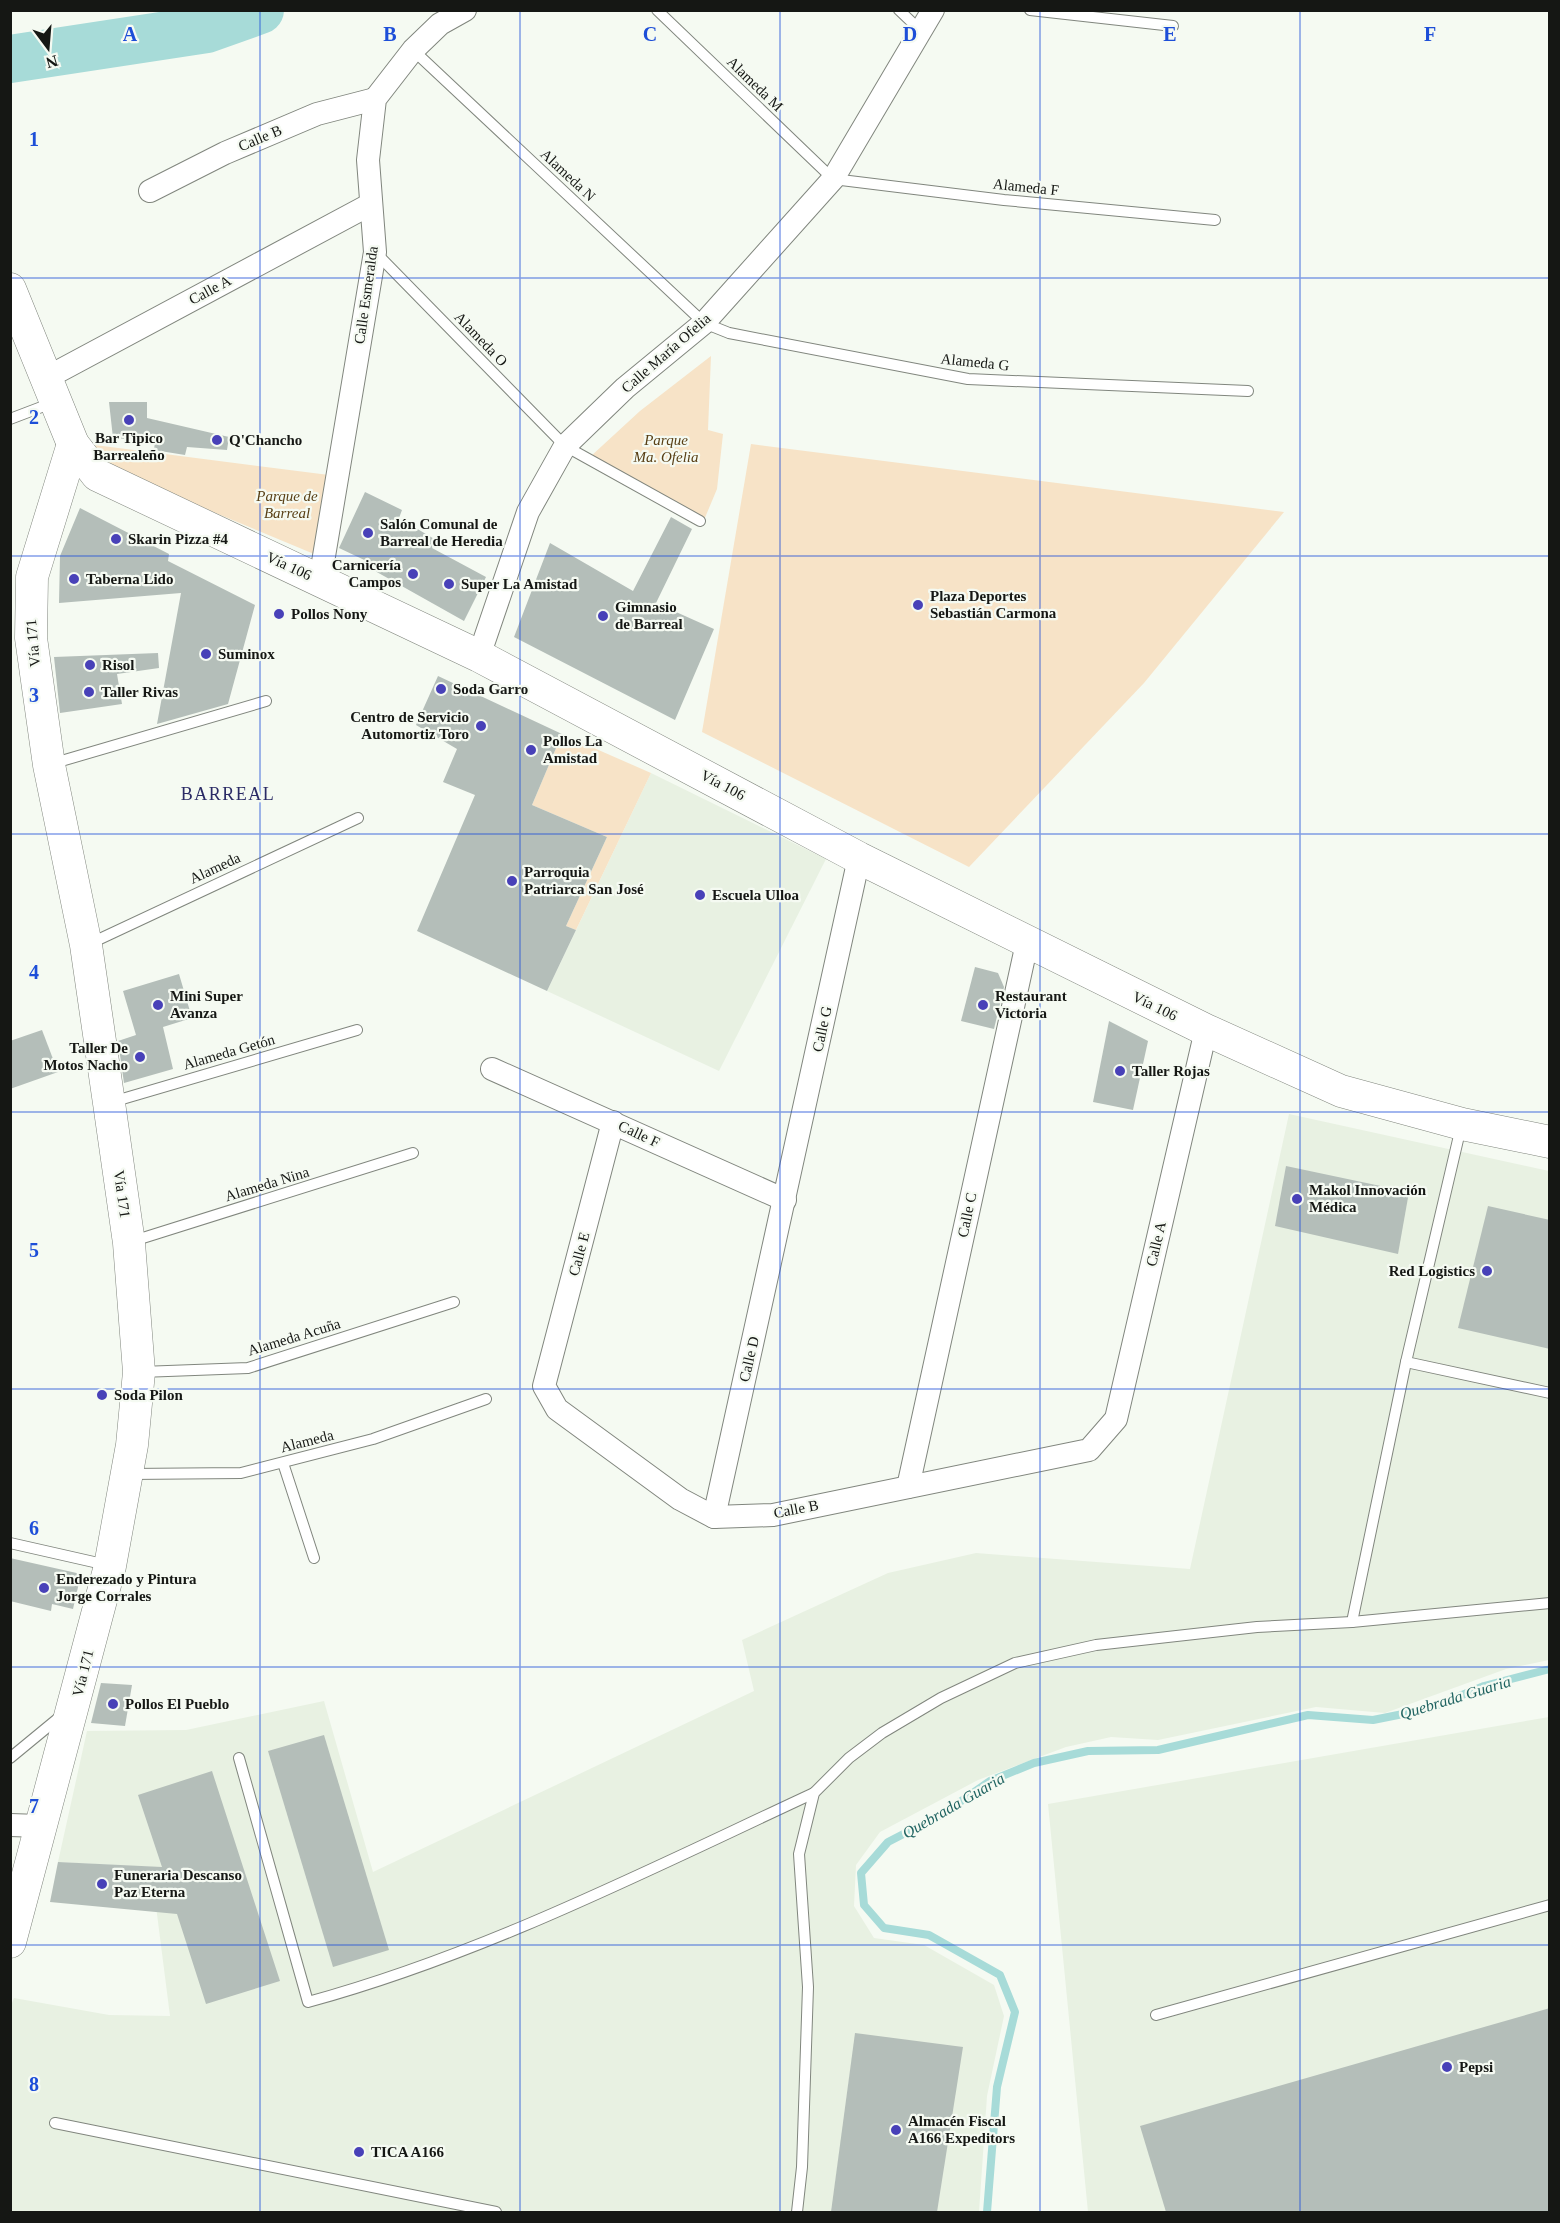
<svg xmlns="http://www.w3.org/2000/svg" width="1560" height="2223" viewBox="0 0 1560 2223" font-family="'Times New Roman',serif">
<rect width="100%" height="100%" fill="#f5faf2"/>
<g fill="#e8f1e2">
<polygon points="651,773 826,859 719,1071 547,991"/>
<polygon points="1289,1114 1549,1171 1549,1660 1506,1669 1385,1713 1316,1707 1158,1740 1111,1737 1066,1747 978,1780 880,1832 856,1865 854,1906 874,1938 924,1945 994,1985 1004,2016 987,2096 979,2212 11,2212 10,2008 14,1998 109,2015 170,2016 151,1867 58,1862 87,1731 186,1730 324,1701 373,1872 754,1691 742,1640 888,1573 976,1553 1190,1569"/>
<polygon points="1549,1717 1549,2212 1088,2212 1048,1804"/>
</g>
<g fill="#f7e3c7">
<polygon points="711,356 708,430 723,434 717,489 704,520 590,457 640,411"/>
<polygon points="751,444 1284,512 1144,683 969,867 702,732"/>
<polygon points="95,445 329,475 314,554 105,467"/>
<polygon points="562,734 651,773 576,930 566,926 607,837 532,805"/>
</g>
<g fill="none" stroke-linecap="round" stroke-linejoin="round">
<polyline stroke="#a7dbd8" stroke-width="8" points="987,2212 997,2087 1015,2012 1000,1975 929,1935 884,1928 864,1905 861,1873 888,1842 944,1813 990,1781 1034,1763 1088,1751 1158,1750 1308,1715 1373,1720 1428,1709 1484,1686 1550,1669"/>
<polyline stroke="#a7dbd8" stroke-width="48" points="10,59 207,29 260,10"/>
</g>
<g fill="#b4beb9">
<polygon points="109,402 147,402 147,418 229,437 227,450 187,447 185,455 154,450 155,441 113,438"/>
<polygon points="365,492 402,510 399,518 436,540 432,548 486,577 464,621 375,571 377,566 339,548"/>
<polygon points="80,508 169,554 168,561 255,605 228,704 157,724 181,593 59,603 60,556"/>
<polygon points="671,517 692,529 656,603 714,629 675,720 514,637 550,543 633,591"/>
<polygon points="158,653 159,668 117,674 122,704 60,713 54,657"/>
<polygon points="438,676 562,734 532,805 607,837 566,926 576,930 547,991 417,931 475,795 443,782 457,749 416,725"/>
<polygon points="975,967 998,973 1004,987 994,1029 961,1021"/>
<polygon points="179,974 192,1018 163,1027 173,1069 124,1083 118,1041 136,1035 123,991"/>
<polygon points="1109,1021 1148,1041 1133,1110 1093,1102"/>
<polygon points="42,1030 58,1072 10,1089 10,1041"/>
<polygon points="1286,1166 1409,1192 1398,1254 1275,1226"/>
<polygon points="1488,1206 1550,1220 1550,1349 1458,1328"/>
<polygon points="10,1558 81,1574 73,1609 52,1604 51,1611 10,1601"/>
<polygon points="101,1683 132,1685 125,1726 91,1723"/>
<polygon points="324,1735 389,1950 333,1967 268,1751"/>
<polygon points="212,1771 280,1981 206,2004 177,1914 50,1902 58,1862 162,1867 138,1795"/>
<polygon points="1550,2008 1550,2212 1166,2212 1140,2126"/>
<polygon points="855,2033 963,2047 937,2212 831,2212"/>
</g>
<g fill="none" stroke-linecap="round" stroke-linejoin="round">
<defs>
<g id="lane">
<polyline points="657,10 833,179 1004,200 1215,220"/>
<polyline points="899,10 921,31"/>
<polyline points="1030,10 1173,26"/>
<polyline points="413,50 704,323 729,333 968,379 1248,391"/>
<polyline points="375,252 565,446 700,521"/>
<polyline points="10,419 52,403"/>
<polyline points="51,764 266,701"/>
<polyline points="89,944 358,818"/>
<polyline points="112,1102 357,1030"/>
<polyline points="130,1242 413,1153"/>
<polyline points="1406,1362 1550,1393"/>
<polyline points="141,1372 248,1368 454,1302"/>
<polyline points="283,1463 314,1558"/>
<polyline points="129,1474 241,1473 373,1439 486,1399"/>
<polyline points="10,1543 107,1565"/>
<polyline points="1352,1622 1406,1362 1461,1127"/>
<polyline points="10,1758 61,1716"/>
<path d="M239,1758L308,2002C484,1954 648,1870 814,1793"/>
<polyline points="1156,2015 1550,1905"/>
<polyline points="55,2123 496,2212"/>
<polyline points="797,2212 802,2167 808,1987 799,1854 814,1793 849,1758 882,1733 941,1698 1015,1663 1096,1645 1257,1627 1352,1622 1550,1603"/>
</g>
<g id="street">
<polyline points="150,191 225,153 317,114 375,99"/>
<polyline points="48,377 371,204"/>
<polyline points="320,580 375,252 368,160 375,99 413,50 440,24 465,10"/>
<polyline points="479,656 528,512 565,446 625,388 704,323 833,179 933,10"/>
<polyline points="492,1069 785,1200"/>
<polyline points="613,1122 544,1386 557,1409 680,1499 714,1517 773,1515 1089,1450 1116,1419 1206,1030"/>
<polyline points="908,1487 1027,943"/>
<polyline points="714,1517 859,858"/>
<polyline points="10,1825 40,1826"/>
</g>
<g id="secondary">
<polyline points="10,289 73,444 97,475 479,656 859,858 1206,1030 1341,1091 1462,1124 1550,1142"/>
<polyline points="10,1942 110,1566 132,1445 139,1372 129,1243 109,1103 86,945 49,765 31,638 32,577 73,444"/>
</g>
</defs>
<use href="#lane" stroke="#81867e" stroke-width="12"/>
<use href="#street" stroke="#81867e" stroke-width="24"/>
<use href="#secondary" stroke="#81867e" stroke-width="33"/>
<use href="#lane" stroke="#fff" stroke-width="10"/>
<use href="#street" stroke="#fff" stroke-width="22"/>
<use href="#secondary" stroke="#fff" stroke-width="32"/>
</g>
<path fill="none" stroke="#1d4ed8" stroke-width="1.5" stroke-opacity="0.55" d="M260,10V2212M520,10V2212M780,10V2212M1040,10V2212M1300,10V2212M10,278H1550M10,556H1550M10,834H1550M10,1112H1550M10,1389H1550M10,1667H1550M10,1945H1550"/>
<g fill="#4841b8" stroke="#f5faf2" stroke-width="2">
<circle cx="129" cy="420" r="6"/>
<circle cx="217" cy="440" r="6"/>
<circle cx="368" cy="533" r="6"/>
<circle cx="116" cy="539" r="6"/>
<circle cx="413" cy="574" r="6"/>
<circle cx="74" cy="579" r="6"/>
<circle cx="449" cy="584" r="6"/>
<circle cx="918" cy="605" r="6"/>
<circle cx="279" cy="614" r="6"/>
<circle cx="603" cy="616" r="6"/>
<circle cx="206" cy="654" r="6"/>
<circle cx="90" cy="665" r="6"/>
<circle cx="441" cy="689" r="6"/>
<circle cx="89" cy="692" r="6"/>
<circle cx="481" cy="726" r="6"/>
<circle cx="531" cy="750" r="6"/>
<circle cx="512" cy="881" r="6"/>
<circle cx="700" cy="895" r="6"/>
<circle cx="158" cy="1005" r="6"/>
<circle cx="983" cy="1005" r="6"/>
<circle cx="140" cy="1057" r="6"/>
<circle cx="1120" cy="1071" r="6"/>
<circle cx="1297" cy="1199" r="6"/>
<circle cx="1487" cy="1271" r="6"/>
<circle cx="102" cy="1395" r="6"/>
<circle cx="44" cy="1588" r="6"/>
<circle cx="113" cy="1704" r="6"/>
<circle cx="102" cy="1884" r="6"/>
<circle cx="1447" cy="2067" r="6"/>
<circle cx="896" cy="2130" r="6"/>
<circle cx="359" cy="2152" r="6"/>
</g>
<g text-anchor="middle" stroke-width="4.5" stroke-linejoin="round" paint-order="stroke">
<g font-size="15" fill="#151714" stroke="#f5faf2">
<text transform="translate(755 84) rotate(44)" y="5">Alameda M</text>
<text transform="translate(260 138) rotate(-23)" y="5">Calle B</text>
<text transform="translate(568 175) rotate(43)" y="5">Alameda N</text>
<text transform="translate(1026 187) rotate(6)" y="5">Alameda F</text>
<text transform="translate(210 290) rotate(-28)" y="5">Calle A</text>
<text transform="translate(366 295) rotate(-82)" y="5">Calle Esmeralda</text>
<text transform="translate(481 339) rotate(46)" y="5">Alameda O</text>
<text transform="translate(666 353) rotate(-41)" y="5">Calle María Ofelia</text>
<text transform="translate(975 362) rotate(6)" y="5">Alameda G</text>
<text transform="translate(289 566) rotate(25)" y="5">Vía 106</text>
<text transform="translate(33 643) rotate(-95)" y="5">Vía 171</text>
<text transform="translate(723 785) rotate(28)" y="5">Vía 106</text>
<text transform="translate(215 868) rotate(-25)" y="5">Alameda</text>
<text transform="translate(1155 1006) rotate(26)" y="5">Vía 106</text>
<text transform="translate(822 1029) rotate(-78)" y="5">Calle G</text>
<text transform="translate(229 1052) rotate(-16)" y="5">Alameda Getón</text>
<text transform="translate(639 1134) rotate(25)" y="5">Calle F</text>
<text transform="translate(267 1184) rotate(-17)" y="5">Alameda Nina</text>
<text transform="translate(122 1194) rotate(82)" y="5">Vía 171</text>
<text transform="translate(967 1215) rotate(-78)" y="5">Calle C</text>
<text transform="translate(1156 1244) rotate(-77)" y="5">Calle A</text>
<text transform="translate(579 1254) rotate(-75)" y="5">Calle E</text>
<text transform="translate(294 1337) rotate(-17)" y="5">Alameda Acuña</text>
<text transform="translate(749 1359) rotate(-77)" y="5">Calle D</text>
<text transform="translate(307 1441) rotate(-14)" y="5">Alameda</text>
<text transform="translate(796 1509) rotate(-11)" y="5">Calle B</text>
<text transform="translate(83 1673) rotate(-76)" y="5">Vía 171</text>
</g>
<g font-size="15" font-weight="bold" fill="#151714" stroke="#f5faf2" text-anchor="start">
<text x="129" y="443" text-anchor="middle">Bar Tipico<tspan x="129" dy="17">Barrealeño</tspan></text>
<text x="229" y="445">Q'Chancho</text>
<text x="380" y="529">Salón Comunal de<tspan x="380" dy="17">Barreal de Heredia</tspan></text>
<text x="128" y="544">Skarin Pizza #4</text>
<text x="401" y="570" text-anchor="end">Carnicería<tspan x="401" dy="17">Campos</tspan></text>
<text x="86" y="584">Taberna Lido</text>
<text x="461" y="589">Super La Amistad</text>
<text x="930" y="601">Plaza Deportes<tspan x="930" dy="17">Sebastián Carmona</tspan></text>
<text x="615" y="612">Gimnasio<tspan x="615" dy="17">de Barreal</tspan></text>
<text x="291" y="619">Pollos Nony</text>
<text x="218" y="659">Suminox</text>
<text x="102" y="670">Risol</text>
<text x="453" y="694">Soda Garro</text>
<text x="101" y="697">Taller Rivas</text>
<text x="469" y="722" text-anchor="end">Centro de Servicio<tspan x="469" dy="17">Automortiz Toro</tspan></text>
<text x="543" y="746">Pollos La<tspan x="543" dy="17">Amistad</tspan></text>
<text x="524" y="877">Parroquia<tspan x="524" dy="17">Patriarca San José</tspan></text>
<text x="712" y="900">Escuela Ulloa</text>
<text x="170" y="1001">Mini Super<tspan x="170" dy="17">Avanza</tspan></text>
<text x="995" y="1001">Restaurant<tspan x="995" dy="17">Victoria</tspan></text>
<text x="128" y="1053" text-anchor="end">Taller De<tspan x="128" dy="17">Motos Nacho</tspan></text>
<text x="1132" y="1076">Taller Rojas</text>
<text x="1309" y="1195">Makol Innovación<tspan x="1309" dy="17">Médica</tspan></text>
<text x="1475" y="1276" text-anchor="end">Red Logistics</text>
<text x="114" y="1400">Soda Pilon</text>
<text x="56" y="1584">Enderezado y Pintura<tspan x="56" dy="17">Jorge Corrales</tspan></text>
<text x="125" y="1709">Pollos El Pueblo</text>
<text x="114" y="1880">Funeraria Descanso<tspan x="114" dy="17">Paz Eterna</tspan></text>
<text x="1459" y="2072">Pepsi</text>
<text x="908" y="2126">Almacén Fiscal<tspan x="908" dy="17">A166 Expeditors</tspan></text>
<text x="371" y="2157">TICA A166</text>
</g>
<g font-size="15" font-style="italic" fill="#583f15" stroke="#f5faf2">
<text x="666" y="445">Parque<tspan x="666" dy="17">Ma. Ofelia</tspan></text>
<text x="287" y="501">Parque de<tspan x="287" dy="17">Barreal</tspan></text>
</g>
<g font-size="16" font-style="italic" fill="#1f6361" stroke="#f5faf2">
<text transform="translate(1455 1697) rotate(-17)" y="6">Quebrada Guaria</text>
<text transform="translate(953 1805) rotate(-30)" y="6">Quebrada Guaria</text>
</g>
<g font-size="18" letter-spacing="1.5" fill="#2a2a65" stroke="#f5faf2">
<text x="228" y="800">BARREAL</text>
</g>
</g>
<g font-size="20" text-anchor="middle" font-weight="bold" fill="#1d4ed8" stroke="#f5faf2" stroke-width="4.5" stroke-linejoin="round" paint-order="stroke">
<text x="130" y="41">A</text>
<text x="390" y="41">B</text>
<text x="650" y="41">C</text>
<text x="910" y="41">D</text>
<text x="1170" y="41">E</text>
<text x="1430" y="41">F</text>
<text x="34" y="146">1</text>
<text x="34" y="424">2</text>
<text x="34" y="702">3</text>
<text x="34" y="979">4</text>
<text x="34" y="1257">5</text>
<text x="34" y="1535">6</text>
<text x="34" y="1813">7</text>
<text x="34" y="2091">8</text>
</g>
<rect width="1560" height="2223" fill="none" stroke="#151714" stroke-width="24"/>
<g transform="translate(48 48) rotate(164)" stroke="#f5faf2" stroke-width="4.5" paint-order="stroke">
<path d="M0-4.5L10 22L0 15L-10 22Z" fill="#151714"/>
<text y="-9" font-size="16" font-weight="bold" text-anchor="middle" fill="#151714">N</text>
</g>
</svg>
